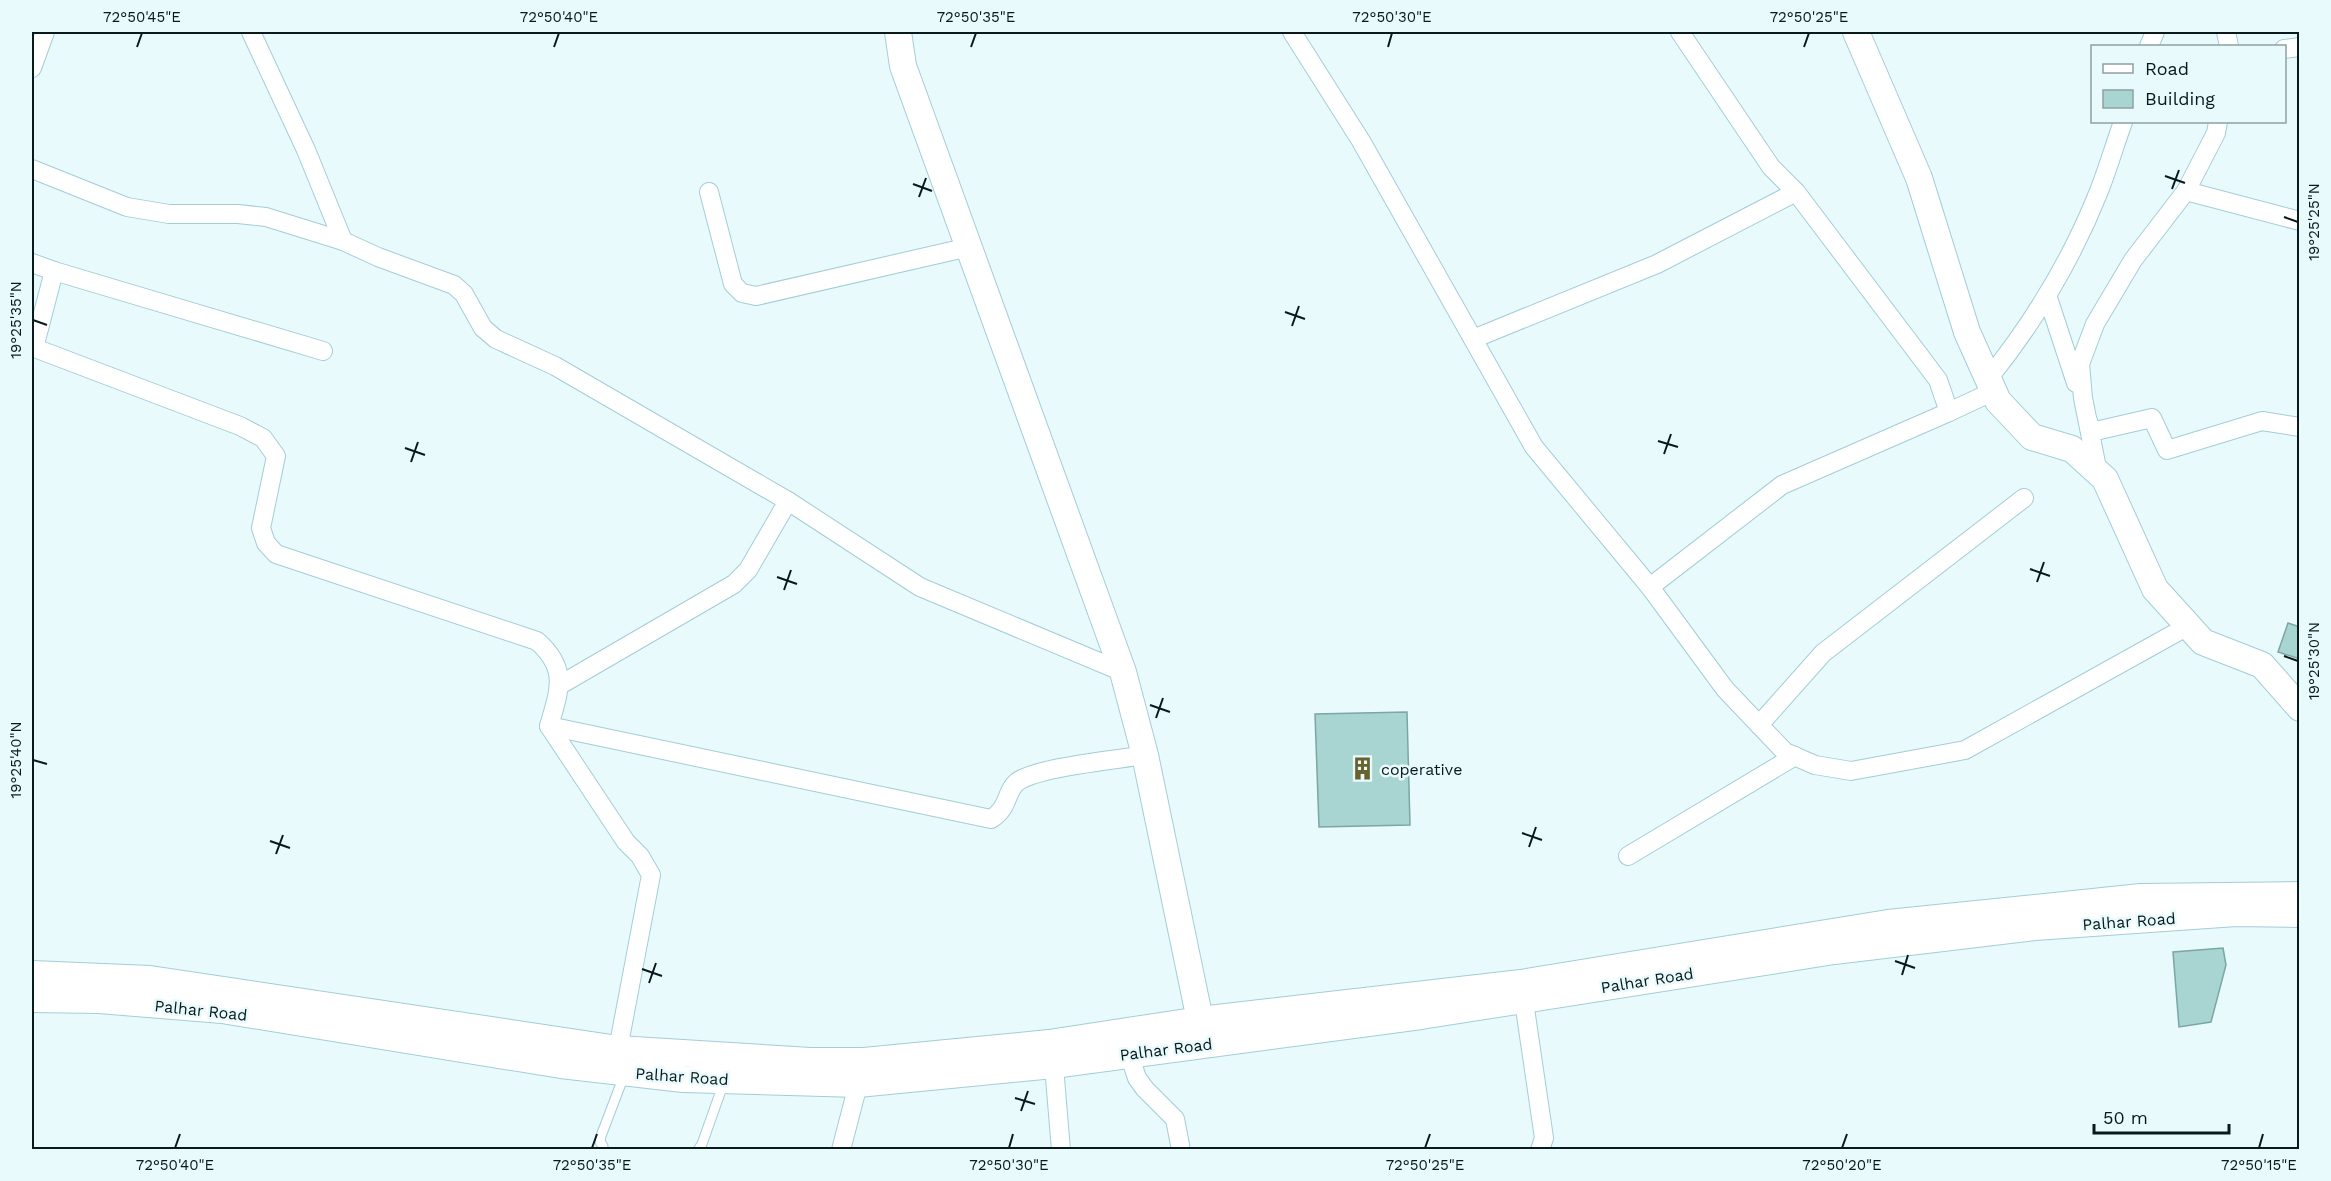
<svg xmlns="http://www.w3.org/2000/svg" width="2331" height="1181" viewBox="0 0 2331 1181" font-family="'Work Sans',sans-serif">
<rect width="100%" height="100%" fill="#e9fafd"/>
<g fill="#a8d4d1" stroke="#7ba6a3" stroke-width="1.5">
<polygon points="2288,623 2300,627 2300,659 2278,652"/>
<polygon points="1407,712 1410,825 1319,827 1315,714"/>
<polygon points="2223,948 2226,965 2211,1022 2179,1027 2173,952"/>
</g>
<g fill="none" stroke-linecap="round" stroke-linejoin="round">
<defs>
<g id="lane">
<polyline points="603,1146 600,1142 601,1136 625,1073"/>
<polyline points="698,1150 702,1144 724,1082"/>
</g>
<g id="street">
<polyline points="251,32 306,150 343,241"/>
<polyline points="1292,32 1361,141 1534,447 1650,587 1725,689 1785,752 1815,765 1851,771 1965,750 2188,626"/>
<polyline points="1680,32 1771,167 1796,192 1938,380 1949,412 1994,391"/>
<polyline points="2226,32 2229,46"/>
<polyline points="2149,46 2155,32"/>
<polyline points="2284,49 2300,47"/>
<polyline points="32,68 45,32"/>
<polyline points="32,169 127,207 169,214 238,214 266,217 343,241 378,257 454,285 464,294 483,328 496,339 555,366 788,501 920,587 1123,672"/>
<polyline points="2186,191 2216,133 2218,122"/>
<polyline points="709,192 733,284 742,293 756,296 969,247"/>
<polyline points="32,263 54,271 34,348"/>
<polyline points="54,271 323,351"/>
<polyline points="2047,295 2076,383"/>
<polyline points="1473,339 1657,264 1796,192"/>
<path d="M32,347L240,426L263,438L276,456L261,528L266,543L276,554L537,641C569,669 559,691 549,726L626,842L640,856L651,875L618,1049"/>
<path d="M1988,379C2034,322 2072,259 2099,191C2108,168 2115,144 2123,122"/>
<polyline points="2088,421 2091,432 2152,418 2167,450 2262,421 2300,427"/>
<polyline points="2098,473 2083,398 2080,364 2095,324 2133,260 2186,191 2300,221"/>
<polyline points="1650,587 1782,485 1949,412"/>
<polyline points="560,685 734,584 748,570 788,501"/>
<polyline points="1759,725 1823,653 2024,498"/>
<path d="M549,726L991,819C1010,807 1005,792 1017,782C1037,767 1116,760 1145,755"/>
<polyline points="1628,856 1795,756"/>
<polyline points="1522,988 1544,1138 1540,1150"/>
<polyline points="1050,1053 1055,1078 1061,1150"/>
<polyline points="1129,1054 1137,1078 1145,1089 1175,1119 1181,1150"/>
<polyline points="841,1150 861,1073"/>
</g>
<g id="secondary">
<polyline points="898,32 903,66 1123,672 1145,755 1200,1020"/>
<polyline points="1856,32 1919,178 1967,332 1998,401 2032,437 2072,449 2105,479 2155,589 2203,642 2262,665 2300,708"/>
<polyline points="32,974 150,979 618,1049 810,1061 864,1061 1049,1043 1200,1020 1521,983 1888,923 2141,897 2300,895"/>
<polyline points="32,999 99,1000 222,1010 561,1065 683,1079 858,1084 1053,1065 1421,1016 1834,951 2035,927 2236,913 2300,914"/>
</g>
</defs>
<use href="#lane" stroke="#a3cdd7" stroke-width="11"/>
<use href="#street" stroke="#a3cdd7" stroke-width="20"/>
<use href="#secondary" stroke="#a3cdd7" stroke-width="28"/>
<use href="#lane" stroke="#fff" stroke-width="9"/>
<use href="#street" stroke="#fff" stroke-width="18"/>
<use href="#secondary" stroke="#fff" stroke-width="26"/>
</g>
<path fill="none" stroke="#091a1d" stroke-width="2" d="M137,47L142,33M554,47L559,33M971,47L976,33M1388,47L1392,33M1804,47L1809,33M2165,176L2185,183M913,184L932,191M2172,189L2179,170M919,197L926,178M2284,217L2298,222M1285,312L1305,319M33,320L47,325M1292,326L1299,306M1658,441L1678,447M405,448L425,455M1664,454L1671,434M411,462L418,442M2030,569L2050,576M777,577L797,584M2037,582L2044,562M784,590L791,570M2284,656L2298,661M1150,705L1170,712M1156,718L1163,698M33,760L47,764M1522,833L1542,840M270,841L290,848M1529,847L1536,827M276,854L283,835M1895,961L1915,968M642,969L662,976M1902,975L1908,955M649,983L656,963M1015,1098L1035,1104M1021,1111L1028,1091M175,1148L180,1134M592,1148L597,1134M1009,1148L1013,1134M1425,1148L1430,1134M1842,1148L1847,1134M2259,1148L2263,1134"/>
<defs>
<symbol id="building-bare" viewBox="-9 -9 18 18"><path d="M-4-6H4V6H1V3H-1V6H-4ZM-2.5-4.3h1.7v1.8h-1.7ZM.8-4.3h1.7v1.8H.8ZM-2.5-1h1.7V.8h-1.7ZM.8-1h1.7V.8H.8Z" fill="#67622e" stroke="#e9fafd" stroke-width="2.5" paint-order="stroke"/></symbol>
</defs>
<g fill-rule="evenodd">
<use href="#building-bare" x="1346" y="752" width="33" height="33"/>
</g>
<g text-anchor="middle" stroke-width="5" stroke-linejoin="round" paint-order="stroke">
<g font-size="16" fill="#091a1d" stroke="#e9fafd" text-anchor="start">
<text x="1381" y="775">coperative</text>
</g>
<g font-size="16" fill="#091a1d" stroke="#e9fafd">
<text transform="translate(2129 921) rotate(-4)" y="6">Palhar Road</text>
<text transform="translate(1647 980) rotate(-9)" y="6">Palhar Road</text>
<text transform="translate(201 1010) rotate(6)" y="6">Palhar Road</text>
<text transform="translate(1166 1049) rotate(-7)" y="6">Palhar Road</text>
<text transform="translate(682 1076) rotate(4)" y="6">Palhar Road</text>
</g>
</g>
<rect width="2331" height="1181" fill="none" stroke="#e9fafd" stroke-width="66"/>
<rect x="2091" y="45" width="195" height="78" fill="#e9fafd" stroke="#8fa0a3" stroke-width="1.5"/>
<rect x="2103" y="64" width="30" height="9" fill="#ffffff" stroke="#8fa0a3" stroke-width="1.5"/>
<text x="2145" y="75" font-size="18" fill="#091a1d">Road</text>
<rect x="2103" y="90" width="30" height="18" fill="#a8d4d1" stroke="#8fa0a3" stroke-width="1.5"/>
<text x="2145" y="105" font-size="18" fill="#091a1d">Building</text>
<path d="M2094 1124v9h135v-9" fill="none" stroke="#091a1d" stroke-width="3"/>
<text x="2103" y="1124" font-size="18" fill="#091a1d" stroke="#e9fafd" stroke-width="4.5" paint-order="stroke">50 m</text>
<rect x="33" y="33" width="2265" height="1115" fill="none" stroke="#091a1d" stroke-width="2"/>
<g font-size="15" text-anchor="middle" fill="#091a1d">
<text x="142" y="22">72°50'45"E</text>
<text x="559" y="22">72°50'40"E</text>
<text x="976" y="22">72°50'35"E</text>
<text x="1392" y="22">72°50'30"E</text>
<text x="1809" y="22">72°50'25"E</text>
<text transform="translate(2314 222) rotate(-90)" y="5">19°25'25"N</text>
<text transform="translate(16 320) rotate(-90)" y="5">19°25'35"N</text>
<text transform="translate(2314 661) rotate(-90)" y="5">19°25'30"N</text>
<text transform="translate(16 760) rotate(-90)" y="5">19°25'40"N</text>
<text x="175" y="1170">72°50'40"E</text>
<text x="592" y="1170">72°50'35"E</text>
<text x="1009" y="1170">72°50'30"E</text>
<text x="1425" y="1170">72°50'25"E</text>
<text x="1842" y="1170">72°50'20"E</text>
<text x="2259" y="1170">72°50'15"E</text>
</g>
</svg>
